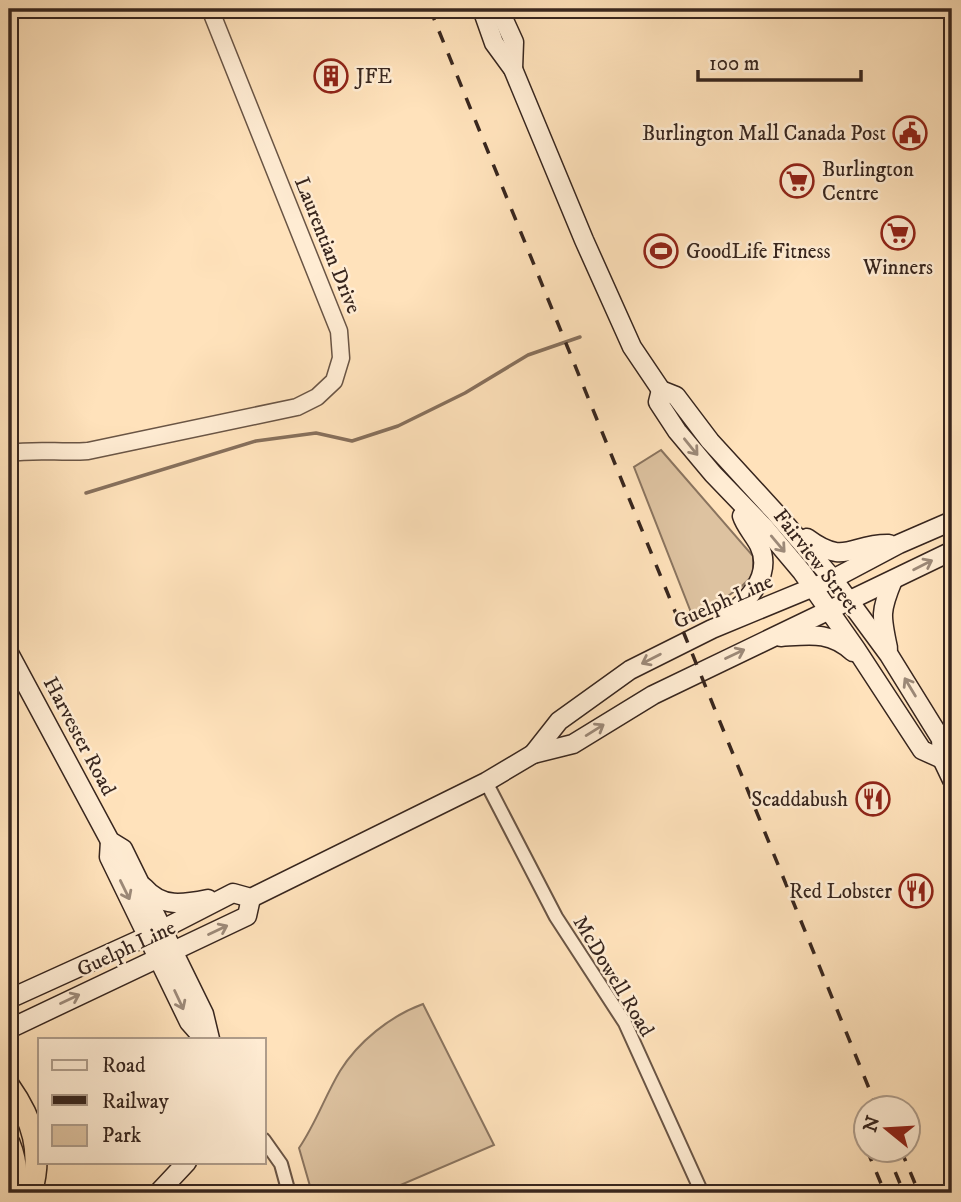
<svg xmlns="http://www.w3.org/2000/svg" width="961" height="1202" viewBox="0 0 961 1202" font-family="'IM FELL DW Pica',serif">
<rect width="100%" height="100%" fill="#ffe2bb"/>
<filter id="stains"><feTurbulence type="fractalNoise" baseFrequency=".00286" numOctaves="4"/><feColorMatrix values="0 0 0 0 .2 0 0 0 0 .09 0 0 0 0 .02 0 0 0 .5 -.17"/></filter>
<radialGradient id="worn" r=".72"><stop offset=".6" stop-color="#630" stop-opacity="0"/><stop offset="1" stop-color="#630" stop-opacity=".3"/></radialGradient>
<g fill="#ddc2a0" stroke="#8a745f" stroke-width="2">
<polygon points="661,450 753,556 753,575 742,586 694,620 634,467"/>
<path d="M423,1004L494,1145L382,1193H312L299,1148C316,1123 325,1096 340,1071C358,1042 390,1016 423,1004Z"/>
</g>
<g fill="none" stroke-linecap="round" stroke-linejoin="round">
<polyline stroke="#87705c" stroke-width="3.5" points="86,493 256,441 316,433 352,441 398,426 465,393 528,355 580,337"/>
<defs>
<g id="minor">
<polyline points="486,782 556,917 625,1023 702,1193"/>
<polyline points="264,1140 281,1164 289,1193"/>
</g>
<path id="tertiary" d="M9,453C36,449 62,453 88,451L297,407L317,397L334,381L341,358L339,331L210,9"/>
<g id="secondary">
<polyline points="482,9 494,43 513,69 584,240 632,347 661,390 676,396 710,441 775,512 833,579 889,655 941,739 942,759 952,780"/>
<polyline points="499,9 514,42 513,69"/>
<polyline points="661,390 658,402 677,431 713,474 765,528 802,572 856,649 922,750 942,759"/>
<path d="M807,538C846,567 851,543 889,544"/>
<path d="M728,616C750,599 773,573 759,545C754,535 745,526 742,516"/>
<path d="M781,637C810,635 830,631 853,652"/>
<path d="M888,648C881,616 880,611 893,580"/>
<polyline points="9,653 110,841 123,849 204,1014 210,1039"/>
<polyline points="533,754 559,721 630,670 712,629 833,579 899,544 952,521"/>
<polyline points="110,841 109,857 189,1022 204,1039"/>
<path d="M144,887C162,908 183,904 208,899"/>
<polyline points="9,999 161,930 233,893 251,898 486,782 533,754 573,744 653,695 952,551"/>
<polyline points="9,1029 247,916 251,898"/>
<polyline points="158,1193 187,1162"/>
</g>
<g id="motorway">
<path d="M9,1086C33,1120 43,1152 31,1193"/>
<path d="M9,1143C16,1160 18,1176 13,1193"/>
</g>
</defs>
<use href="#minor" stroke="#6a5545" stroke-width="16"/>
<use href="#tertiary" stroke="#6a5545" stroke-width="19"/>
<use href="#secondary" stroke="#38261e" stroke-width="21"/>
<use href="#motorway" stroke="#38261e" stroke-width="24"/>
<use href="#minor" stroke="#ffecd3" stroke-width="12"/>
<use href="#tertiary" stroke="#ffecd3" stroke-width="16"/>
<use href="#secondary" stroke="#ffecd3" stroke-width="18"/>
<use href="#motorway" stroke="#ffe2bb" stroke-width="21"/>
<g stroke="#38261e" stroke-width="3.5" stroke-dasharray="12 12" stroke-linecap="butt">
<polyline points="430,9 877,1108"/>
<polyline points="856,1121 866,1148"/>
<polyline points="867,1150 885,1193"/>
<polyline points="886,1150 904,1193"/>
<polyline points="901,1150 919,1193"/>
</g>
</g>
<defs><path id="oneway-shaft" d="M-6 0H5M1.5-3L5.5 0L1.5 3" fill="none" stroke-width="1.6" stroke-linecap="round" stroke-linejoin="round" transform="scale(1.75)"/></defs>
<g stroke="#9c8978">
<use href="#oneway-shaft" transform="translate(691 447) rotate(51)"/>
<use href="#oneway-shaft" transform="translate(778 544) rotate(50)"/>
<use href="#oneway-shaft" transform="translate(923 565) rotate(-27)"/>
<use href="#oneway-shaft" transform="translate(735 654) rotate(-25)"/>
<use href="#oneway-shaft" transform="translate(651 659) rotate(153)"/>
<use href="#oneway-shaft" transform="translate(910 687) rotate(-121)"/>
<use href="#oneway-shaft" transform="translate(595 730) rotate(-32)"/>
<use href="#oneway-shaft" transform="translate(125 890) rotate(64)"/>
<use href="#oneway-shaft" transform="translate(218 930) rotate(-25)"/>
<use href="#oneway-shaft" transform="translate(70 999) rotate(-25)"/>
<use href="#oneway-shaft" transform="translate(179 1000) rotate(65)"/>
</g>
<defs>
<symbol id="building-ring" viewBox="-11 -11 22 22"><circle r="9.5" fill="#ffecd3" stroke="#8f2418" stroke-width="1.5"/><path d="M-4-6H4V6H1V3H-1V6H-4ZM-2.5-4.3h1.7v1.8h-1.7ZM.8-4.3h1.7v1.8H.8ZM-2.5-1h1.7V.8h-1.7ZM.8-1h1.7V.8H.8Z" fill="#8f2418"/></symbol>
<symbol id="civic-ring" viewBox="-11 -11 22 22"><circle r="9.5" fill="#ffecd3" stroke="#8f2418" stroke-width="1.5"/><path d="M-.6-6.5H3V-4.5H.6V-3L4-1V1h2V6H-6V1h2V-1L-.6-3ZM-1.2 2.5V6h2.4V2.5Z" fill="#8f2418"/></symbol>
<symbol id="supermarket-ring" viewBox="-11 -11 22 22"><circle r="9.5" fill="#ffecd3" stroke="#8f2418" stroke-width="1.5"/><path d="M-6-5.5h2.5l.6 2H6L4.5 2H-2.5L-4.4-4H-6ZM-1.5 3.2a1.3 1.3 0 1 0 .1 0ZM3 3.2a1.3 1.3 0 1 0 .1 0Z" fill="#8f2418"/></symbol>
<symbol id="stadium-ring" viewBox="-11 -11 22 22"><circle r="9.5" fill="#ffecd3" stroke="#8f2418" stroke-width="1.5"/><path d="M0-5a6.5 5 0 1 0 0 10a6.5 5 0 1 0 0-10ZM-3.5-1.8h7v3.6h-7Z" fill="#8f2418"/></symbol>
<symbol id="restaurant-ring" viewBox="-11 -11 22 22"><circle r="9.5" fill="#ffecd3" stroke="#8f2418" stroke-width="1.5"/><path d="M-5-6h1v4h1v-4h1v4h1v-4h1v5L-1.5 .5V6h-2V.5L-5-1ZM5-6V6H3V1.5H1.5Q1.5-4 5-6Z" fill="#8f2418"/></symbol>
</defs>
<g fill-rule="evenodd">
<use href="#building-ring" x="312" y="57" width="38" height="38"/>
<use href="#civic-ring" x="891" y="114" width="38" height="38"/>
<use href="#supermarket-ring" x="778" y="162" width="38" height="38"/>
<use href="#supermarket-ring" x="879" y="214" width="38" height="38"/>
<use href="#stadium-ring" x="642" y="232" width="38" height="38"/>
<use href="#restaurant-ring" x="854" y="780" width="38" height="38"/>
<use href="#restaurant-ring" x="897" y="872" width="38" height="38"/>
</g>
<g text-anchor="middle" stroke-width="5" stroke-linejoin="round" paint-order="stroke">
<g font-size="21" fill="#38261e" stroke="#ffecd3" text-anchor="start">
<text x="356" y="83">JFE</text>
<text x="886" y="140" text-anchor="end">Burlington Mall Canada Post</text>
<text x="822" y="176">Burlington<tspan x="822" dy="24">Centre</tspan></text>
<text x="686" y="258">GoodLife Fitness</text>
<text x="898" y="274" text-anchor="middle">Winners</text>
<text x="848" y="806" text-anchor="end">Scaddabush</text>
<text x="892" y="898" text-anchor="end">Red Lobster</text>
</g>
<g font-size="21" fill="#38261e" stroke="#ffecd3">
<text transform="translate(328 245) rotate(68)" y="7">Laurentian Drive</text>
<text transform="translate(817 561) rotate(52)" y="7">Fairview Street</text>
<text transform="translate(723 601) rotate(-24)" y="7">Guelph Line</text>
<text transform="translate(80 736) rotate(62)" y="7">Harvester Road</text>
<text transform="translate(126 948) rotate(-25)" y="7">Guelph Line</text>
<text transform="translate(614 976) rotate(59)" y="7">McDowell Road</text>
</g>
</g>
<rect width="961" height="1202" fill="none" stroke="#ffe2bb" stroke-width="35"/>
<rect x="10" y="10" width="940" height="1181" fill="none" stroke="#38261e" stroke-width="3.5"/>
<rect x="18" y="18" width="926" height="1167" fill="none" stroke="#38261e" stroke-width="2"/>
<rect x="38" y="1038" width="228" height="126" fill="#ffecd3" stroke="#af9d8b" stroke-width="2"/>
<rect x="52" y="1060" width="35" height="10" fill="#ffecd3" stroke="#af9d8b" stroke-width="2"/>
<text x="102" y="1072" font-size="21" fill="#38261e">Road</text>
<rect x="52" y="1095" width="35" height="10" fill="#38261e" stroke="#af9d8b" stroke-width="2"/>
<text x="102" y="1108" font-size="21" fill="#38261e">Railway</text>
<rect x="52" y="1125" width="35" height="21" fill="#ddc2a0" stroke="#af9d8b" stroke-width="2"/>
<text x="102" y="1142" font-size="21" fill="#38261e">Park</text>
<g transform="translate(887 1129) rotate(288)"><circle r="33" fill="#ffecd3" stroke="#af9d8b" stroke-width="2"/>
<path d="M0-5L12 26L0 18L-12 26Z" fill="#8f2418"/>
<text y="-10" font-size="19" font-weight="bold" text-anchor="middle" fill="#38261e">N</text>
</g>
<path d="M698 70v10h163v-10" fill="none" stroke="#38261e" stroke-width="3.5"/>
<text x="709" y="70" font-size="21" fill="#38261e" stroke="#ffecd3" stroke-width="5" paint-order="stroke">100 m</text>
<rect width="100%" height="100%" filter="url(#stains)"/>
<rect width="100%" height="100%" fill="url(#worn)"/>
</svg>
